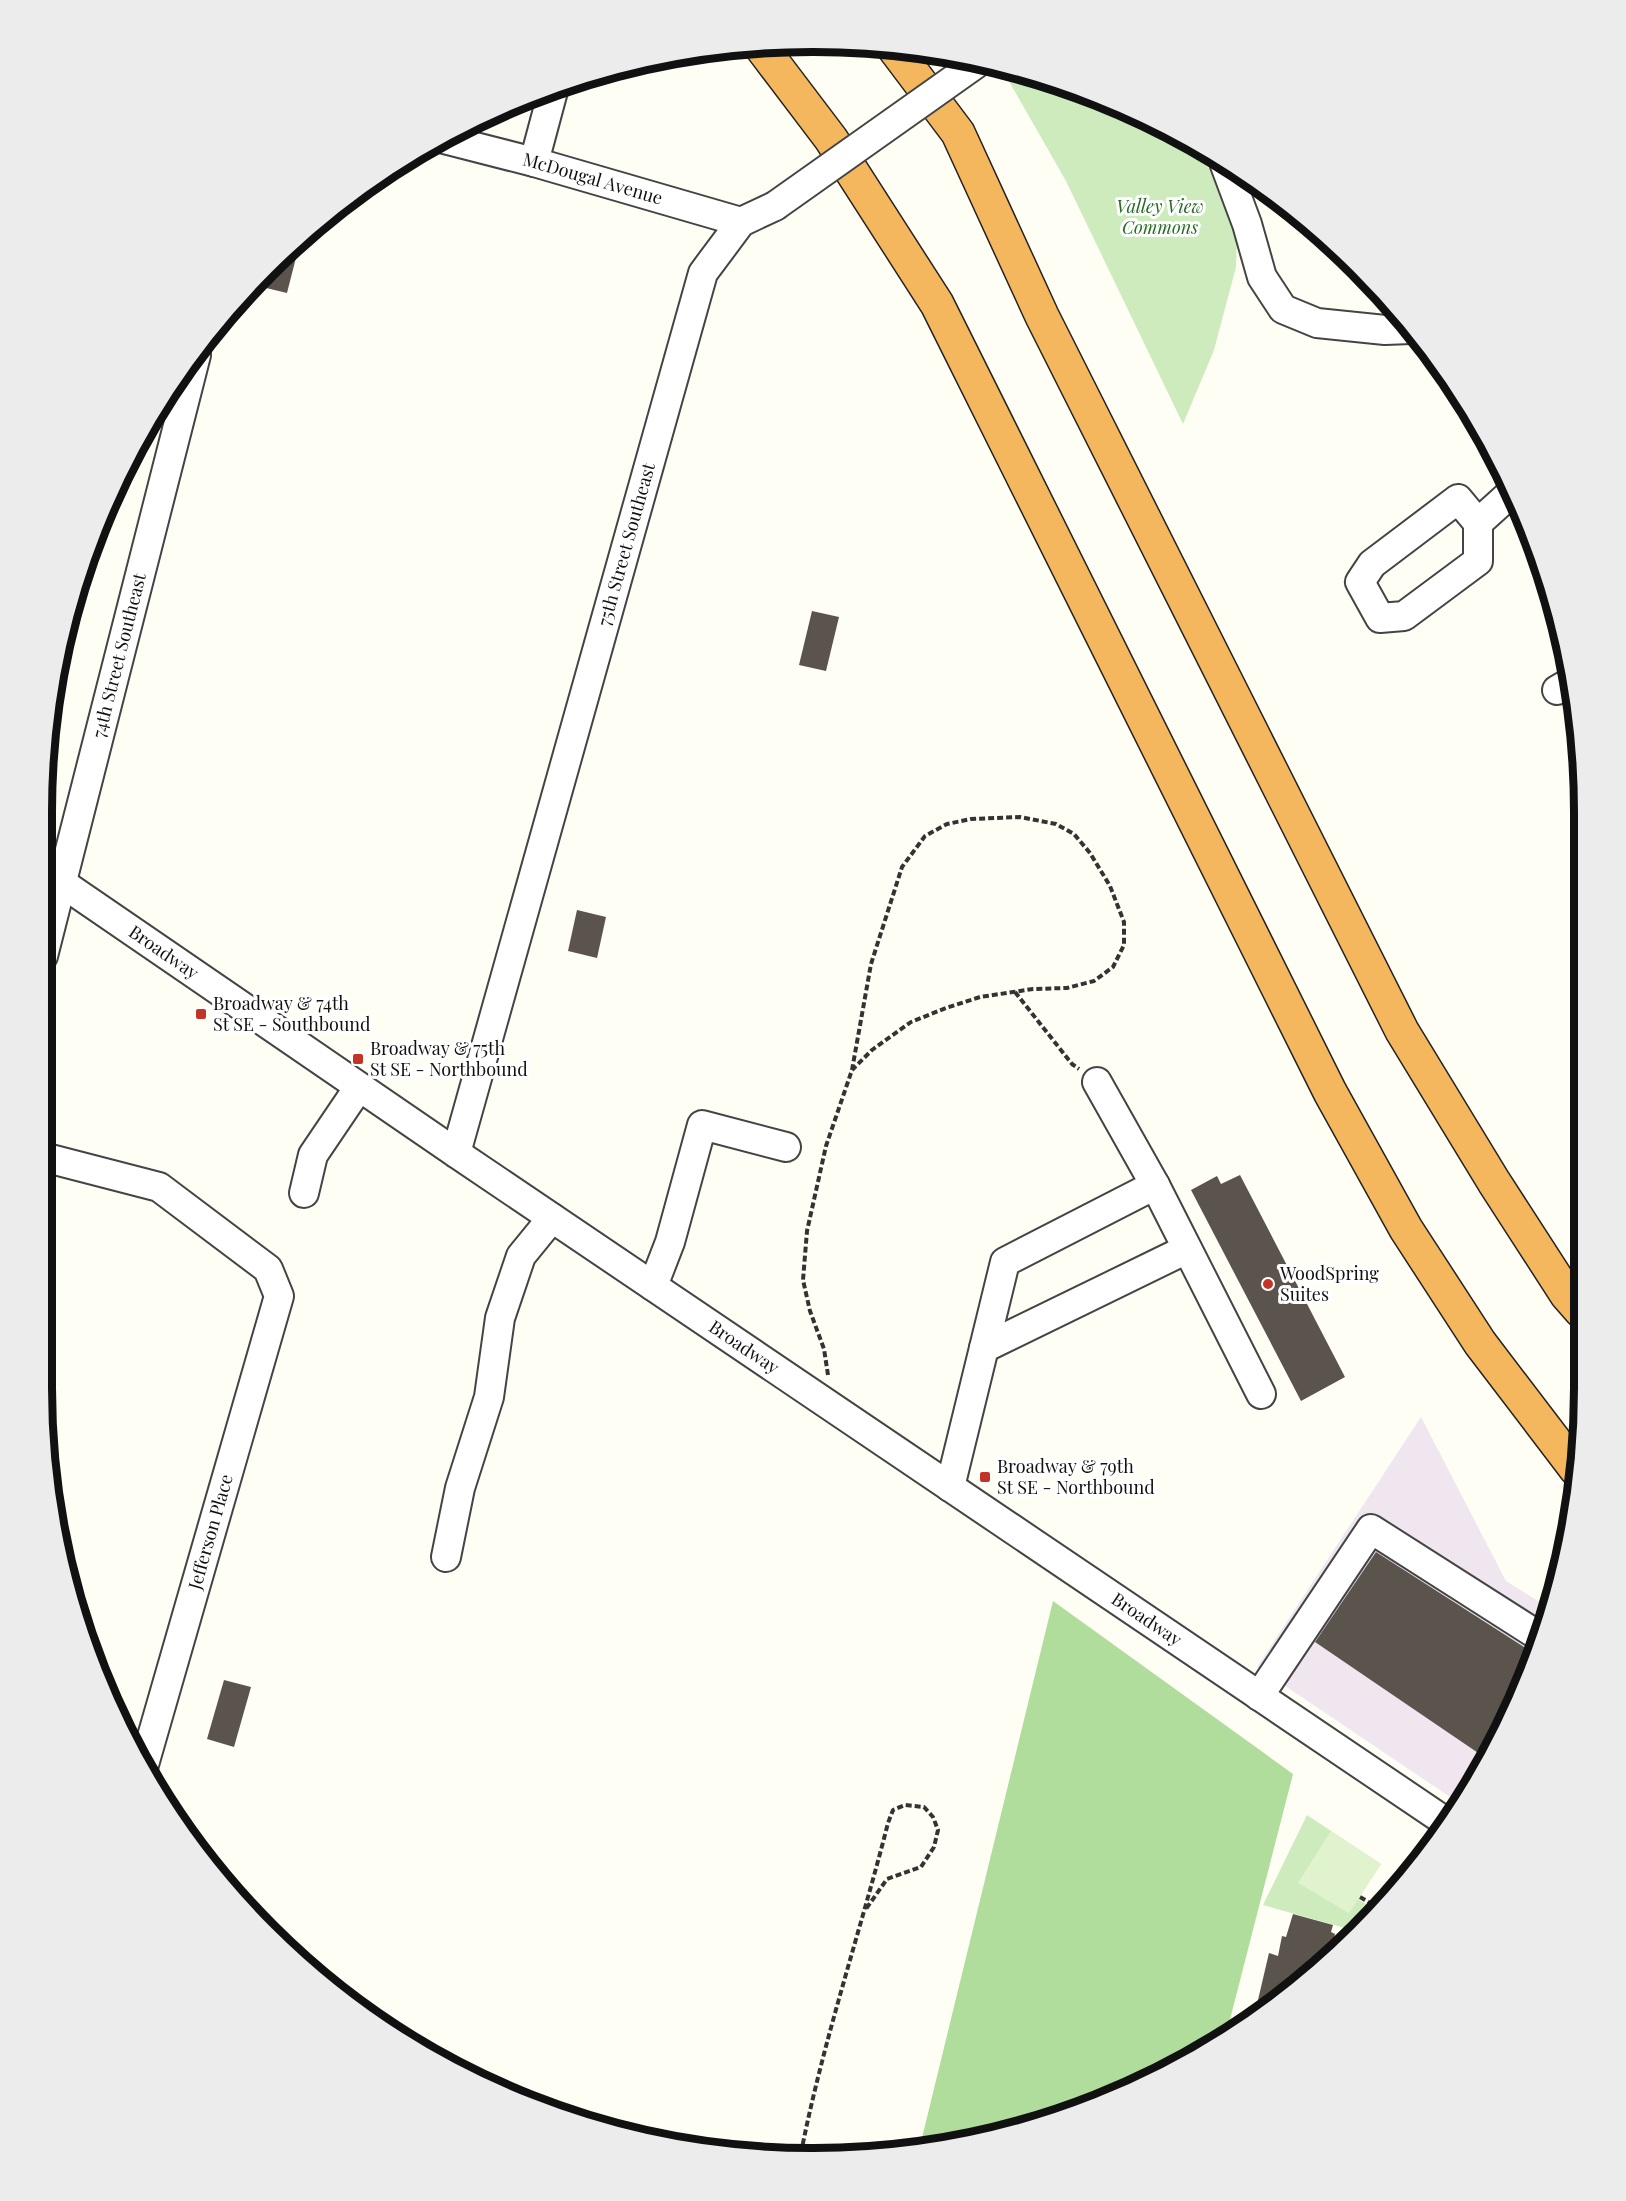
<svg xmlns="http://www.w3.org/2000/svg" width="1626" height="2201" viewBox="0 0 1626 2201" font-family="'Playfair Display',serif">
<rect width="100%" height="100%" fill="#fffef5"/>
<polygon fill="#efe6ef" points="1421,1417 1506,1581 1549,1608 1543,1636 1481,1773 1459,1803 1257,1667"/>
<g fill="#ceebbd">
<polygon points="1002,69 1061,83 1199,145 1223,189 1237,236 1236,267 1214,350 1183,424 1066,181"/>
<polygon points="1307,1815 1381,1864 1358,1899 1377,1911 1351,1936 1351,1932 1345,1928 1263,1905"/>
</g>
<polygon fill="#b0dc9c" points="1053,1601 1293,1774 1226,2035 1154,2079 1061,2118 920,2146"/>
<polygon fill="#e1f2cf" points="1331,1831 1381,1864 1349,1913 1298,1883"/>
<g fill="#5a544d">
<polygon points="301,238 287,293 258,286 261,277 268,268"/>
<polygon points="812,611 839,617 826,671 799,665"/>
<polygon points="577,910 606,917 597,958 568,951"/>
<polygon points="1240,1175 1345,1377 1301,1401 1191,1190 1217,1176 1221,1184"/>
<polygon points="1376,1552 1535,1654 1487,1759 1315,1642"/>
<polygon points="224,1680 251,1687 234,1747 207,1739"/>
<polygon points="1293,1914 1333,1925 1331,1932 1335,1934 1330,1954 1282,2000 1254,2017 1269,1953 1278,1956 1282,1936 1286,1937"/>
</g>
<g fill="none" stroke-linecap="round" stroke-linejoin="round">
<defs>
<g id="minor">
<path id="s1" d="M444,139L534,162L741,222"/>
<polyline points="534,162 553,91"/>
<polyline points="1225,165 1247,224 1262,277 1283,309 1317,323 1385,330 1411,329"/>
<polyline points="1478,523 1478,561 1404,616 1380,618 1360,582 1372,564 1458,499 1478,523 1511,493"/>
<polyline points="1557,690 1569,683"/>
<path id="s2" d="M43,870L456,1153L1446,1822"/>
<path id="s3" d="M43,956L196,355"/>
<polyline points="1097,1082 1155,1185"/>
<path id="s4" d="M456,1153L703,273L741,222L775,206"/>
<polyline points="43,1157 159,1187 268,1269 279,1296 143,1768"/>
<polyline points="304,1193 313,1155 359,1087"/>
<polyline points="653,1286 670,1242 702,1125 786,1147"/>
<polyline points="984,1348 1187,1249"/>
<polyline points="950,1487 1005,1262 1155,1185 1261,1394"/>
<polyline points="446,1557 460,1488 489,1397 500,1318 521,1256 552,1218"/>
<polyline points="1259,1696 1371,1529 1542,1638"/>
</g>
<g id="highway">
<polyline points="759,44 831,139 937,304 1330,1092 1406,1229 1480,1343 1576,1469"/>
<polyline points="894,48 958,133 1042,316 1402,1031 1494,1182 1567,1295 1581,1311"/>
</g>
</defs>
<use href="#minor" stroke="#444" stroke-width="32"/>
<use href="#highway" stroke="#222" stroke-width="36"/>
<g stroke="#333" stroke-width="4" stroke-dasharray="6 3" stroke-linecap="butt">
<polyline points="1015,992 1072,1064 1079,1069"/>
<polyline points="828,1375 824,1349 810,1311 803,1280 807,1231 826,1146 852,1070 871,964 902,867 925,836 947,824 971,819 1020,817 1056,824 1074,834 1090,853 1110,886 1124,922 1124,945 1113,967 1094,981 1067,988 1033,989 980,997 946,1008 911,1022 872,1050 852,1070"/>
<polyline points="1360,1897 1380,1909"/>
<path d="M801,2153C823,2041 860,1933 888,1823L893,1810L905,1805L924,1807L933,1817L938,1830L934,1847L921,1867L887,1879L866,1909"/>
</g>
<use href="#minor" stroke="#fff" stroke-width="28"/>
<use href="#highway" stroke="#f5b75d" stroke-width="33"/>
<defs>
<polyline id="minor-bridge" points="775,206 977,63"/>
</defs>
<use href="#minor-bridge" stroke="#444" stroke-width="32" stroke-linecap="butt"/>
<use href="#minor-bridge" stroke="#fff" stroke-width="28"/>
</g>
<g fill="#c43426" stroke="#fff" stroke-width="2">
<rect x="195" y="1008" width="12" height="12" rx="3"/>
<rect x="352" y="1053" width="12" height="12" rx="3"/>
<circle cx="1268" cy="1284" r="6"/>
<rect x="979" y="1471" width="12" height="12" rx="3"/>
</g>
<g text-anchor="middle" stroke-width="6" stroke-linejoin="round" paint-order="stroke">
<g font-size="18" fill="#111" stroke="#fff">
<text dy="6" stroke="none"><textPath href="#s1" startOffset="154">McDougal Avenue</textPath></text>
<text dy="6" stroke="none"><textPath href="#s4" startOffset="632">75th Street Southeast</textPath></text>
<text dy="6" stroke="none"><textPath href="#s3" startOffset="310">74th Street Southeast</textPath></text>
<text dy="6" stroke="none"><textPath href="#s2" startOffset="146">Broadway</textPath></text>
<text dy="6" stroke="none"><textPath href="#s2" startOffset="848">Broadway</textPath></text>
<text transform="translate(211 1532) rotate(-74)" y="6">Jefferson Place</text>
<text dy="6" stroke="none"><textPath href="#s2" startOffset="1334">Broadway</textPath></text>
</g>
<g font-size="18" font-style="italic" fill="#246b1f" stroke="#fff">
<text x="1160" y="213">Valley View<tspan x="1160" dy="21">Commons</tspan></text>
</g>
<g font-size="18" fill="#111" stroke="#fff" text-anchor="start">
<text x="213" y="1010">Broadway &amp; 74th<tspan x="213" dy="21">St SE - Southbound</tspan></text>
<text x="370" y="1055">Broadway &amp; 75th<tspan x="370" dy="21">St SE - Northbound</tspan></text>
<text x="1280" y="1280">WoodSpring<tspan x="1280" dy="21">Suites</tspan></text>
<text x="997" y="1473">Broadway &amp; 79th<tspan x="997" dy="21">St SE - Northbound</tspan></text>
</g>
</g>
<path d="M0 0H1626V2201H0ZM812 52H814A760 760 0 0 1 1574 812V1388A760 760 0 0 1 814 2148H812A760 760 0 0 1 52 1388V812A760 760 0 0 1 812 52Z" fill="#ececec" fill-rule="evenodd"/>
<path fill="none" stroke="#111" stroke-width="8" d="M812 52H814A760 760 0 0 1 1574 812V1388A760 760 0 0 1 814 2148H812A760 760 0 0 1 52 1388V812A760 760 0 0 1 812 52Z"/>
</svg>
